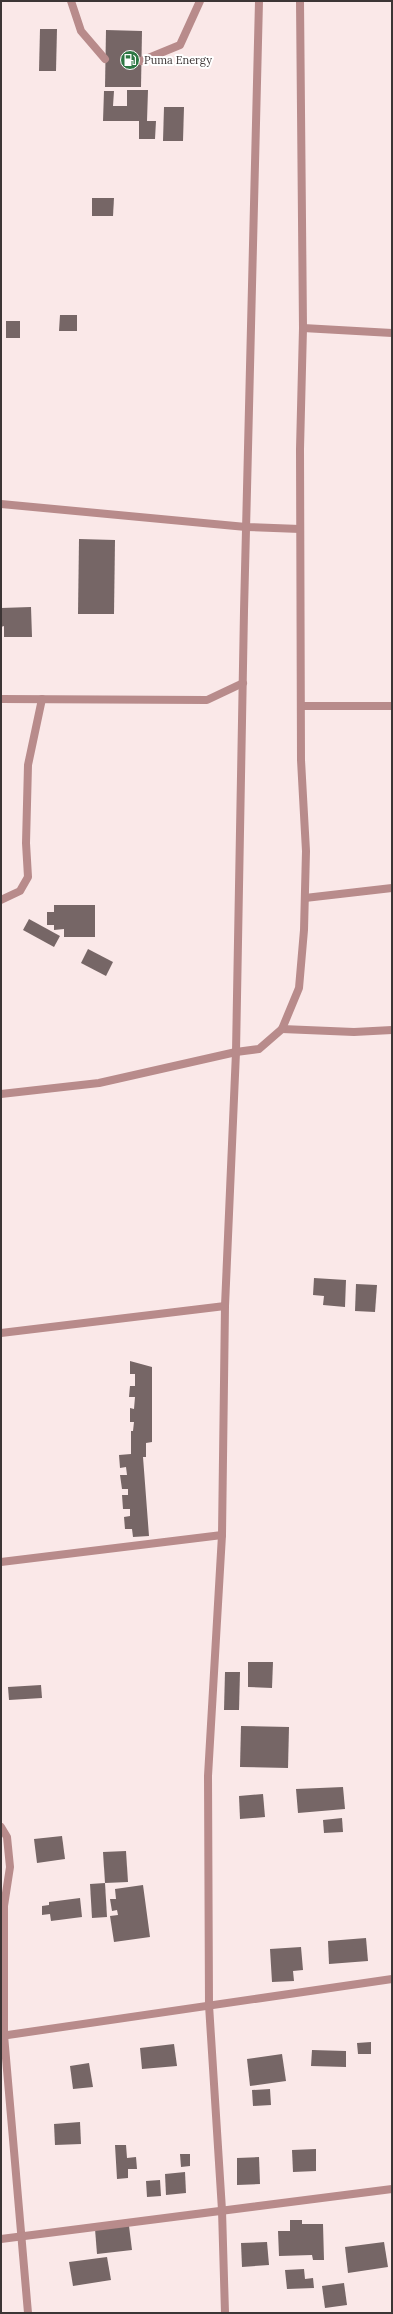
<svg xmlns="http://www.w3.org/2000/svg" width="393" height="2314" viewBox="0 0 393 2314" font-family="Lora,serif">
<rect width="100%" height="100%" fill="#fae8e8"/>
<g fill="#766666">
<polygon points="40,29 57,29 56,71 39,71"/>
<polygon points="106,30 142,31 141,87 105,87"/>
<polygon points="127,90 148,90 147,121 156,121 155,139 139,139 139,121 103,121 104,91 114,91 113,106 127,106"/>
<polygon points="164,107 184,107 183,141 163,141"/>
<polygon points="92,198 114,198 113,216 92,216"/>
<polygon points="60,315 77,315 77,331 59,331"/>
<rect x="6" y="321" width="14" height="17"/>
<polygon points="79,539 115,540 114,614 78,614"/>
<polygon points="31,607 32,637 4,637 4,626 1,627 1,608"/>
<polygon points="54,905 95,905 95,937 64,937 64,929 54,930 54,925 47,925 47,912 54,912"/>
<polygon points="29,919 60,936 54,947 23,930"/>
<polygon points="88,949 113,962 106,976 81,963"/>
<polygon points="314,1278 346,1280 345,1307 323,1305 324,1296 313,1295"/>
<polygon points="356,1284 377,1285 375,1312 355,1311"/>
<polygon points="130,1361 152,1367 152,1442 146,1443 146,1457 143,1457 149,1536 133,1537 132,1529 125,1529 124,1517 130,1516 130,1509 123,1509 122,1495 128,1495 128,1489 122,1489 120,1475 127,1475 126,1467 120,1468 119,1455 131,1454 131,1431 133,1431 134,1422 130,1422 130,1408 134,1409 135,1397 129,1397 130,1386 135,1386 135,1374 130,1374"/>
<polygon points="248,1662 273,1662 272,1688 248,1687"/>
<polygon points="225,1672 240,1672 239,1710 224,1710"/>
<polygon points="41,1685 42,1698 9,1700 8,1687"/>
<polygon points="241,1726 289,1727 288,1768 240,1767"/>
<polygon points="343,1787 345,1809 298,1813 296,1789"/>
<polygon points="263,1794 265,1817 240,1819 239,1796"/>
<polygon points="342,1818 343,1832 324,1833 323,1820"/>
<polygon points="62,1836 65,1859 37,1863 34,1839"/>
<polygon points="126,1851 128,1882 105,1883 103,1852"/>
<polygon points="105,1883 107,1917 92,1918 90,1884"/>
<polygon points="143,1885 150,1937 114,1942 110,1916 118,1915 117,1910 112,1911 110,1899 116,1899 115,1889"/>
<polygon points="80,1898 82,1917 51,1921 50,1914 42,1915 42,1906 49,1905 49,1902"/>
<polygon points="366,1938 368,1961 329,1964 328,1941"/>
<polygon points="301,1947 303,1970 293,1971 294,1981 272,1982 270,1949"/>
<polygon points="371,2042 371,2054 358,2054 357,2043"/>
<polygon points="174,2044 177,2066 142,2069 140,2048"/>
<polygon points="312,2050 346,2051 346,2067 311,2066"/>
<polygon points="282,2054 286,2081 250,2086 247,2059"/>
<polygon points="89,2063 93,2087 73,2089 70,2066"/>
<polygon points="270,2089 271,2105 253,2106 252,2090"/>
<polygon points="80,2122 81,2144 55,2145 54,2124"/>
<polygon points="115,2145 126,2145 127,2158 136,2157 137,2169 128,2169 128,2178 117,2179"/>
<polygon points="316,2149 316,2171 293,2172 292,2150"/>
<polygon points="180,2154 190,2154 190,2166 181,2167"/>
<polygon points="259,2157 260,2184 237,2185 237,2158"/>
<polygon points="185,2172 186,2193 166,2195 165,2174"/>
<polygon points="160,2180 161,2196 147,2197 146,2181"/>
<polygon points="290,2220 302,2220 302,2224 323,2224 324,2260 313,2260 312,2255 279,2256 278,2231 290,2231"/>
<polygon points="129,2226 132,2250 97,2254 95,2229"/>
<polygon points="267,2242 269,2265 242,2267 241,2243"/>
<polygon points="384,2242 388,2267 348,2273 345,2247"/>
<polygon points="107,2257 111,2280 73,2286 69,2262"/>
<polygon points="304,2269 305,2279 313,2278 314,2288 287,2289 285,2270"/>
<polygon points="344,2283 347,2305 325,2308 322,2286"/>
</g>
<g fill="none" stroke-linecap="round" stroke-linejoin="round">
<g stroke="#b88b8b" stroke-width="8">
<polyline points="71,1 81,31 105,59"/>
<polyline points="141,61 180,45 200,1"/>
</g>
<g stroke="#b88b8b" stroke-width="8">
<polyline points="303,328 392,333"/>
<polyline points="1,504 246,527 300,529"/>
<polyline points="1,699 207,700 243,683"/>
<polyline points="301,706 392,706"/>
<polyline points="305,898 392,888"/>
<polyline points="1,900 20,891 28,877 26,843 28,765 42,699"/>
<polyline points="282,1029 354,1032 392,1030"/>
<polyline points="1,1094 99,1083 236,1052 259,1049 282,1029 299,988 304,930 306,851 301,760 300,449 303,328 300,1"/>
<polyline points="1,1333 225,1306"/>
<polyline points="1,1562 222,1535"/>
<polyline points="1,1827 7,1837 10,1867 4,1906 4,2035 28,2313"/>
<polyline points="1,2036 392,1979"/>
<polyline points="1,2239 392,2189"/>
<polyline points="225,2313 222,2210 209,2005 208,1776 222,1535 225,1306 236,1052 244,611 259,1"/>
</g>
</g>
<defs>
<symbol id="fuel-disc" viewBox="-11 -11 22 22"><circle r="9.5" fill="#2d7744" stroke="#fff"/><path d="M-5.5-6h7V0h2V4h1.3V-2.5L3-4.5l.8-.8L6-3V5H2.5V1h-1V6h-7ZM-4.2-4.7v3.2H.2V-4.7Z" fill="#fff"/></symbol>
</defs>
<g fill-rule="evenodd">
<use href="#fuel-disc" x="119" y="49" width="22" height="22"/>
</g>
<g text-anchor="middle" stroke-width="4" stroke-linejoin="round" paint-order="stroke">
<g font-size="11" fill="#3c3535" stroke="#fff" text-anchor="start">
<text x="144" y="64">Puma Energy</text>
</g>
</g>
<rect width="393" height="2314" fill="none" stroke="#3c3535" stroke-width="4"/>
</svg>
